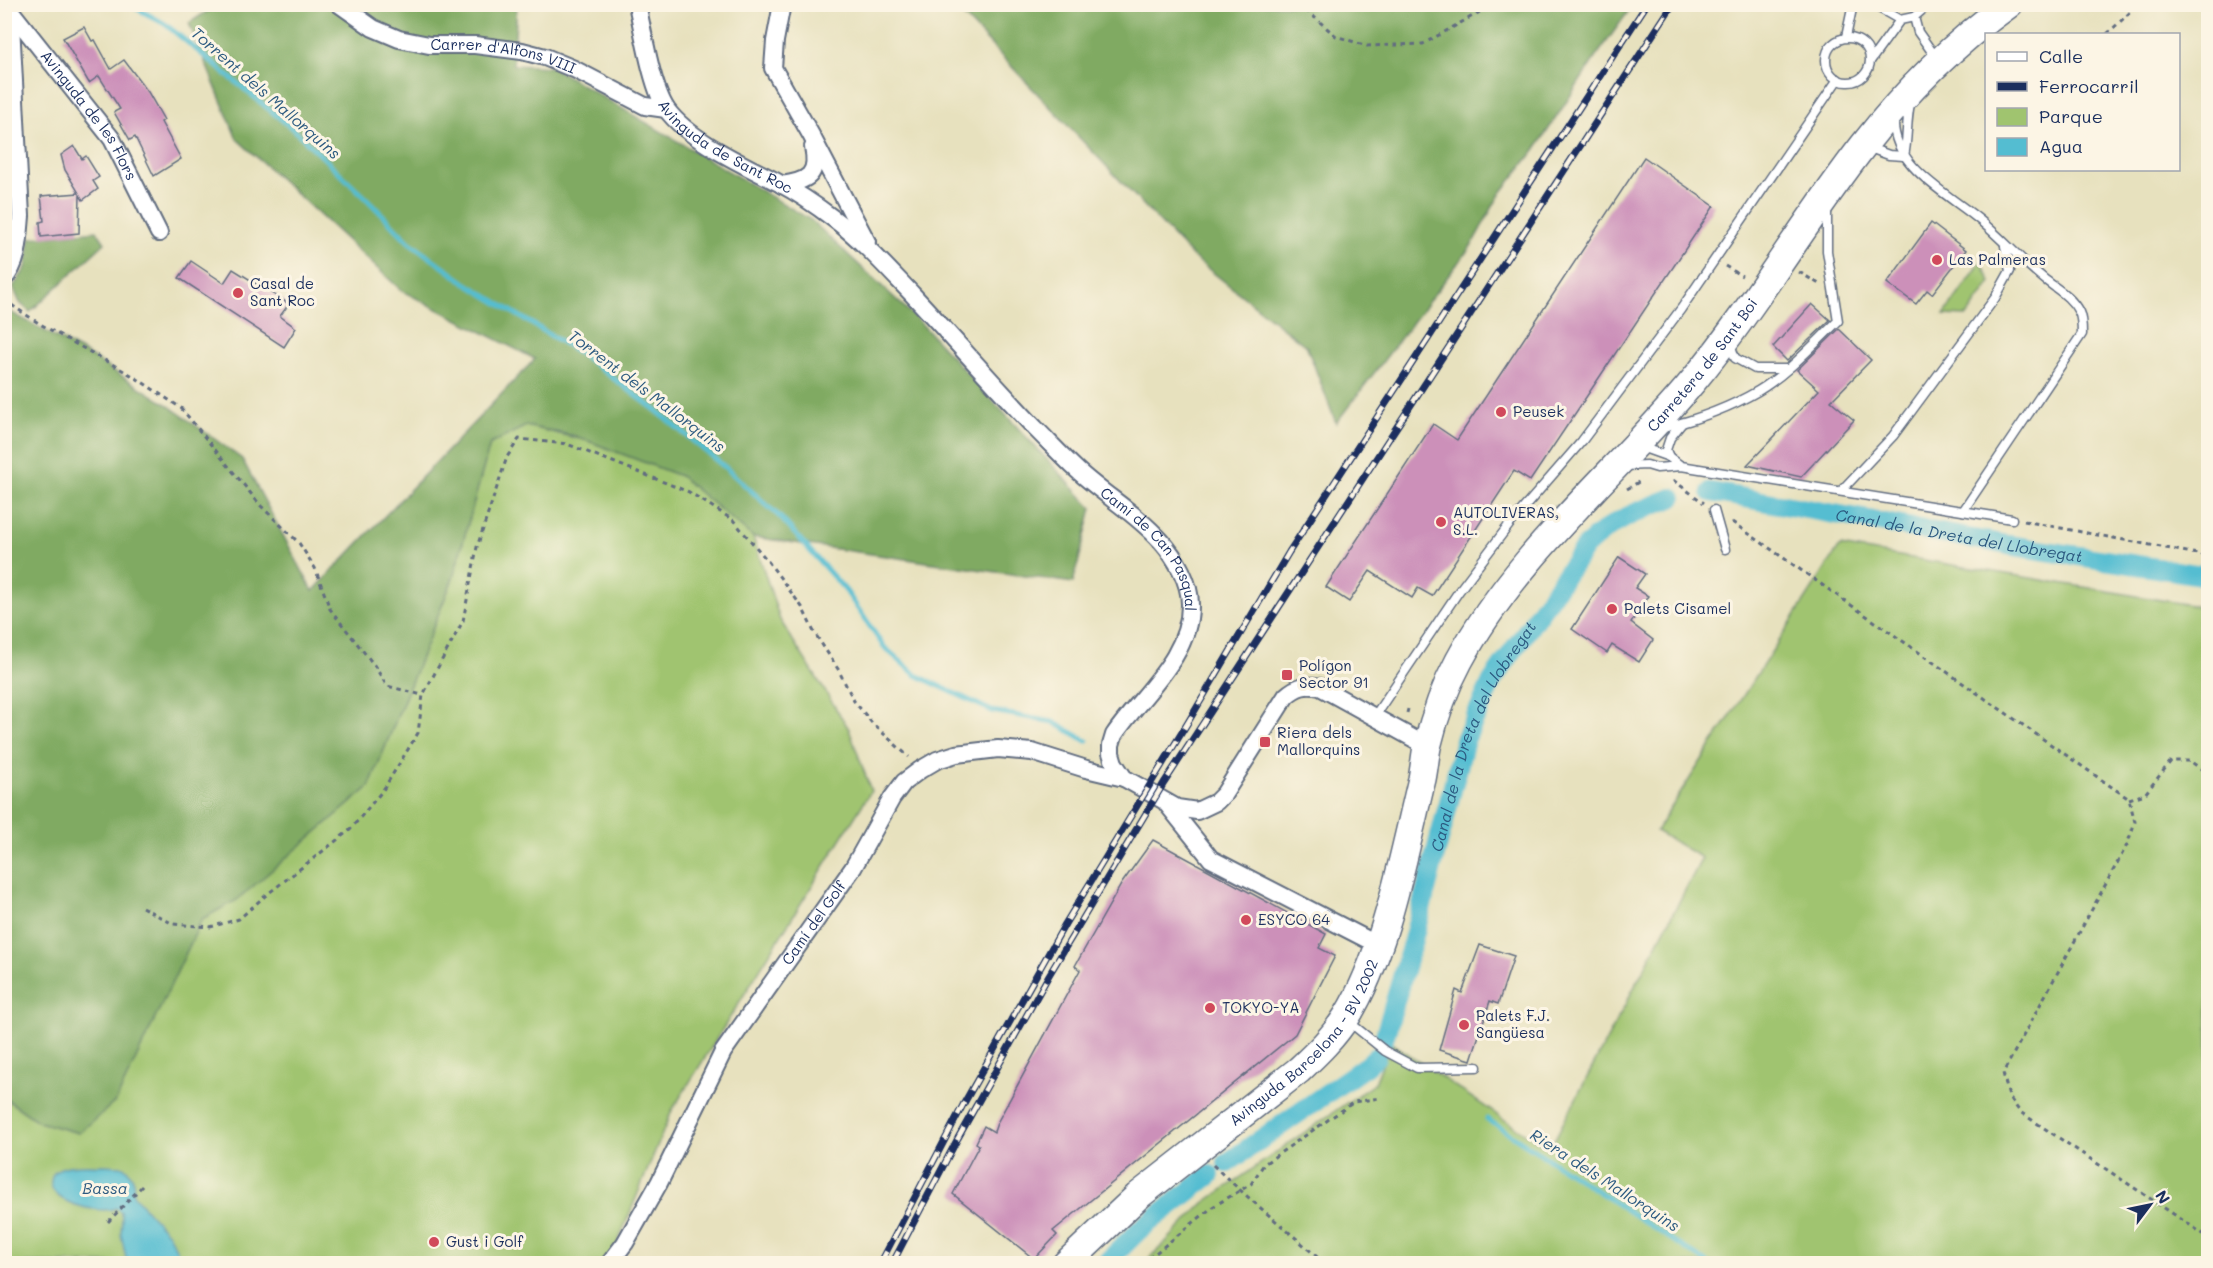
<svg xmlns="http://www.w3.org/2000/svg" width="2213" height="1268" viewBox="0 0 2213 1268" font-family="Mali,sans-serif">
<rect width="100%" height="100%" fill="#fcf5e5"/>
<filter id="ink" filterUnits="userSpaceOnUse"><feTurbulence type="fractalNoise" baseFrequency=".0167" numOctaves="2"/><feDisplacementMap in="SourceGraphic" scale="12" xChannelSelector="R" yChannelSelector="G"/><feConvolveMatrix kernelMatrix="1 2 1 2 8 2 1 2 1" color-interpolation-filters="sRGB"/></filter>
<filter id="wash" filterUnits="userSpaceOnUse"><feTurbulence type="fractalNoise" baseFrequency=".008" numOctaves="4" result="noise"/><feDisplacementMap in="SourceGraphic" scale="24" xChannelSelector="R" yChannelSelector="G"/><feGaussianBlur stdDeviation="1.35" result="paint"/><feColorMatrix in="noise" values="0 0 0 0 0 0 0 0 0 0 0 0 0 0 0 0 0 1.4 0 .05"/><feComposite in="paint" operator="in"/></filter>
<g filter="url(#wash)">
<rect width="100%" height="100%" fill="#e7e1be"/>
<g fill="#a0c46f" stroke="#5e7a66" stroke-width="1.5">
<polygon points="1981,262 1991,282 1967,316 1944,315"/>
<polygon points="526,426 588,441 681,476 753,537 780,620 849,729 871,791 671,1112 612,1257 616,1263 5,1263 4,1098 39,1122 78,1133 116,1101 202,919 237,899 369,787 453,578 490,444"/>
<polygon points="1840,546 2208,608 2208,1263 1144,1264 1204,1203 1375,1083 1391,1043 1549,1150 1702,858 1656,831"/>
</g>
<g fill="#80aa62" stroke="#4e6c60" stroke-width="1.5">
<polygon points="217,5 517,5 513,65 552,67 811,220 916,318 1092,508 1073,583 753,537 680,476 575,436 526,426 490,444 453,578 369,787 237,900 202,919 116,1101 79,1133 39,1122 5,1098 5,309 87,354 165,403 242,459 313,591 535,359 402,291 237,139 189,23"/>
<polygon points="953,5 1633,5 1595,58 1535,150 1500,194 1471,246 1336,423 1307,347 1192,256"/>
<polygon points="97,231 105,243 30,312 20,303 13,287 26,268 30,238"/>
</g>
<path fill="#54bdd1" stroke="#387698" stroke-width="1.5" d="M103,1165L121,1166L127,1169L133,1179L134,1196L168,1234L184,1263H127L121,1234L122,1218L121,1212L116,1208C100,1215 42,1202 52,1177C53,1173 57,1170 61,1168C74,1163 90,1166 103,1165Z"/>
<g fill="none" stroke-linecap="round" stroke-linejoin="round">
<g stroke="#54bdd1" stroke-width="5">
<polyline points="129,4 165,24 293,129 365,197 409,242 467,284 578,352 657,411 727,469 781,518 846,591 884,647 916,675 992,711 1053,722 1087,741"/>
<polyline points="1487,1119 1709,1264"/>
</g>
<g stroke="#54bdd1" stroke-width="20">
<path id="s1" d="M1711,492L2008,545L2208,576"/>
<path id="s2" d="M1384,1039L1413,940L1465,740L1492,681L1585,547C1611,521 1638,511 1672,498"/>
<polyline points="1227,1163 1366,1066 1376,1057"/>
<polyline points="1105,1264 1139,1230 1210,1175"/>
</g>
</g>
<g id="blocks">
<g fill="#cc90b9">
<polygon points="84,27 92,41 95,40 111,69 124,60 148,92 164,120 161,122 181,159 154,176 135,137 130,140 114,112 120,109 99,76 89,83 63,38"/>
<polygon points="74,146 82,159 86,156 99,177 93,181 98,189 83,200 80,195 79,233 41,237 40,222 44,221 41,196 79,193 65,170 61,155"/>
<polygon points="1644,157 1714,206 1530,481 1514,471 1432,596 1418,588 1412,598 1370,571 1349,602 1326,587 1433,424 1457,440"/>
<polygon points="1931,223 1966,250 1932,294 1927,290 1916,304 1887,283"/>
<polygon points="191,261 224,283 233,269 289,304 280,316 296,328 284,347 179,278"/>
<polygon points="1812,304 1830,320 1787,361 1773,347"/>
<polygon points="1839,329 1871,360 1831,401 1854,420 1801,477 1747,465 1819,390 1797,370"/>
<polygon points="1619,557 1645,574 1635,588 1648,596 1631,623 1653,640 1639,662 1612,645 1607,653 1572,629"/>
<polygon points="1153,840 1326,934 1319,948 1335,956 1295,1034 1053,1231 1057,1235 1034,1259 953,1194 979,1145 976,1143 984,1126 994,1132 997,1123 1080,970 1075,966 1122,883"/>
<polygon points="1480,945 1514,956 1498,1004 1490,1001 1471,1060 1439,1050 1456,990 1462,993"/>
</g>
</g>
</g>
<g filter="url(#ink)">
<use href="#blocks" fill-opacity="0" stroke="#626d80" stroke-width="1.5"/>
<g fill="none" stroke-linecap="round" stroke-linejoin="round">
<defs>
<g id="service">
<polyline points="1872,4 1900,20 1914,17"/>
<polyline points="1929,4 1914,17 1918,32 1937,59"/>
<polyline points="1846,37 1853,4"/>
<circle cx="1848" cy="60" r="22"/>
<polyline points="1871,60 1900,20"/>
<path d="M1894,119C1891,167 1951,195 1982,222C2003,240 2021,260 2043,278C2056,289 2071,296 2079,312C2082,318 2082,327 2082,334L1963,511"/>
<polyline points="1867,147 1889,155 1904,156"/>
<path d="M1904,156C1908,138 1906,122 1910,104"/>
<polyline points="1730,344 1735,358 1755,369 1787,369"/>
<path d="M1663,428C1695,420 1729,408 1758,391C1788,373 1813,345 1838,321L1827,251V207"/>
<polyline points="1641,447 1669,457 1681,466"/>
<polyline points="1669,457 1666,450 1670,438 1682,423"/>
<polyline points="1624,466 1647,465 1657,468 1681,466 2012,519"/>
<polyline points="1841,491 1893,436 1995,298 2010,271 2005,246"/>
<polyline points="1714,510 1725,549"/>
<polyline points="1374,717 1459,591 1509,525 1582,441 1681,309 1838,79"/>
<polyline points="1348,1021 1385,1051 1417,1068 1477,1067"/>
</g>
<g id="minor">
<path id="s3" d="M339,4L373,28L399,39L429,45H475L522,51L545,57L574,69L645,106L666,109"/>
<path id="s4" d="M637,4C643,31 652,89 667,110C690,141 745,165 779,183C798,193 817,206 834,219C863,241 888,269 913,295C954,339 993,384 1035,428C1049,442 1063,457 1077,470C1104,495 1137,514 1161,541C1176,558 1190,582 1190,604C1191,657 1141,695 1114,735L1111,745V753L1114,763L1124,778L1177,808L1197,811L1216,802L1224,794L1286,696C1297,686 1306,684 1320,687L1427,746"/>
<polyline points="782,4 775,41 773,68 811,135 867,242"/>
<path id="s5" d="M10,10L112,139L159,233"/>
<path d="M782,185C808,181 819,175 813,147"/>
<path d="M4,279C19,263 19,237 21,216L10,4"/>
<polyline points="1167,804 1211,859 1378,945"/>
<path id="s6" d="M609,1264L625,1243L659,1183L723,1052L853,868L892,798L904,782L920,770L937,760L956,754L998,749L1032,752L1086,769L1124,778"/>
</g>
<g id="primary">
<path id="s7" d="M1066,1264L1138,1196L1299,1070C1316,1054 1334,1037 1347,1016C1386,953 1404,852 1422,779C1424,769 1425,758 1427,747C1434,718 1445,687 1459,661C1517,553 1617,473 1694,380C1756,305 1804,222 1863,146C1905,92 1953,44 2009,4"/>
</g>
</defs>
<use href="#service" stroke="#626d80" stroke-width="11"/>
<use href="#minor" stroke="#626d80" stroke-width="20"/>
<use href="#primary" stroke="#626d80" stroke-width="30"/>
<g stroke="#626d80" stroke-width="3" stroke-dasharray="4.5 4.5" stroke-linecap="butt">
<polyline points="1299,4 1336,36 1367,46 1423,44 1494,4"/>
<polyline points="2107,34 2139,4"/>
<polyline points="1725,266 1742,276"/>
<polyline points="1799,272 1819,284"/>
<polyline points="4,300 40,324 133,376 181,408 261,506 299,543 315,568 330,609 374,665 387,686 422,695"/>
<polyline points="1673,480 1704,503"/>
<polyline points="1627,489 1642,480"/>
<polyline points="2024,521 2208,556"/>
<polyline points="1732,522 2129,799 2135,822 2127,845 2003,1073 2009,1097 2020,1112 2208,1237"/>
<polyline points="1407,713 1408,709"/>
<polyline points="2129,799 2145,794 2171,761 2190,761 2208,774"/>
<polyline points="142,907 173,924 210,927 239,919 265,896 350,830 383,790 418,733 423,695 463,621 477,547 507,457 519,439 567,444 689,492 733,520 767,560 802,607 814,632 838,669 854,701 872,723 909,757"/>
<path d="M1213,1165C1249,1200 1288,1230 1325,1264"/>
<polyline points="108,1222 144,1184"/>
<polyline points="1142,1264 1214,1206 1251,1184 1264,1164 1354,1102 1380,1098"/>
</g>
<use href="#service" stroke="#fff" stroke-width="8"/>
<use href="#minor" stroke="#fff" stroke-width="16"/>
<use href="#primary" stroke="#fff" stroke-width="27"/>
<defs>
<g id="rail">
<polyline points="880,1264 963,1105 1065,924 1187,724 1289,552 1647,4"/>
<polyline points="892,1264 958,1138 1049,975 1164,783 1673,4"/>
</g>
</defs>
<use href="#rail" stroke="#1b2f5e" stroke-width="7"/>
<use href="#rail" stroke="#fcf5e5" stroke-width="4.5" stroke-dasharray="14" stroke-linecap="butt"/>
</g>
</g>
<g fill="#d1495b" stroke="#fcf5e5" stroke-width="2">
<circle cx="1937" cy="260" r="6"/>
<circle cx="238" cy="293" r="6"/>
<circle cx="1501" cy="412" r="6"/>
<circle cx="1441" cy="522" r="6"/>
<circle cx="1612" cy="609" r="6"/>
<rect x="1281" y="669" width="12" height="12" rx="3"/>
<rect x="1259" y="736" width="12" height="12" rx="3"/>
<circle cx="1246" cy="920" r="6"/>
<circle cx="1210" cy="1008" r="6"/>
<circle cx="1464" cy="1025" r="6"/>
<circle cx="434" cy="1242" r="6"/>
</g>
<g text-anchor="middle" stroke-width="6" stroke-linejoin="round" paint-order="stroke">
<g font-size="15" fill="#1b2f5e" stroke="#fcf5e5">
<text dy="5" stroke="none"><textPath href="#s3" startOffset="176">Carrer d'Alfons VIII</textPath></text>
<text dy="5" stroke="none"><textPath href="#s5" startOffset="132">Avinguda de les Flors</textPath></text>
<text dy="5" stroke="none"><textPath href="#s4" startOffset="180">Avinguda de Sant Roc</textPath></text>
<text dy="5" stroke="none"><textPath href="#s7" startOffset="1134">Carretera de Sant Boi</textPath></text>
<text dy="5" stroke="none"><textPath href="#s4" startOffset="771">Camí de Can Pasqual</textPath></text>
<text dy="5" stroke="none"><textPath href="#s6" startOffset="399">Camí del Golf</textPath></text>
<text dy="5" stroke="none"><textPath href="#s7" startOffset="328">Avinguda Barcelona - BV 2002</textPath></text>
</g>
<g font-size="15" fill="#1b2f5e" stroke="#fcf5e5" text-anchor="start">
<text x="1949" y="265">Las Palmeras</text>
<text x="250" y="289">Casal de<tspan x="250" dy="17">Sant Roc</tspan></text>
<text x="1513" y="417">Peusek</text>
<text x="1453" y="518">AUTOLIVERAS,<tspan x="1453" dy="17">S.L.</tspan></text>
<text x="1624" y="614">Palets Cisamel</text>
<text x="1299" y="671">Polígon<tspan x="1299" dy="17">Sector 91</tspan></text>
<text x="1277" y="738">Riera dels<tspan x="1277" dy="17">Mallorquins</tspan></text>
<text x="1258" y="925">ESYCO 64</text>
<text x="1222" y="1013">TOKYO-YA</text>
<text x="1476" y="1021">Palets F.J.<tspan x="1476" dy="17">Sangüesa</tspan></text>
<text x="446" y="1247">Gust i Golf</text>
</g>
<g font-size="16" font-style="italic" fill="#2c5a80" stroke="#fcf5e5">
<text transform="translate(266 93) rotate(41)" y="6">Torrent dels Mallorquins</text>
<text transform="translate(647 391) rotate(37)" y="6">Torrent dels Mallorquins</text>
<text dy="6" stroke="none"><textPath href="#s1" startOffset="252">Canal de la Dreta del Llobregat</textPath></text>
<text dy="6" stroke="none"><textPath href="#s2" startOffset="320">Canal de la Dreta del Llobregat</textPath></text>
<text transform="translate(1605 1180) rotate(33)" y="6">Riera dels Mallorquins</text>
<text x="105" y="1194">Bassa</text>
</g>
</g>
<rect width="2213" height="1268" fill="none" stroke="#fcf5e5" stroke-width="24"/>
<rect x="1985" y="33" width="195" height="138" fill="#fcf5e5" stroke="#a2a6af" stroke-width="1.5"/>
<rect x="1997" y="52" width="30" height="9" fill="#ffffff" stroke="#a2a6af" stroke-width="1.5"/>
<text x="2039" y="63" font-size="18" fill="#1b2f5e">Calle</text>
<rect x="1997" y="82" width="30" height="9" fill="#1b2f5e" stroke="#a2a6af" stroke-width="1.5"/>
<text x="2039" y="93" font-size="18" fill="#1b2f5e">Ferrocarril</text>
<rect x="1997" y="108" width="30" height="18" fill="#a0c46f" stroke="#a2a6af" stroke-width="1.5"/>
<text x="2039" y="123" font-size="18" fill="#1b2f5e">Parque</text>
<rect x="1997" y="138" width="30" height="18" fill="#54bdd1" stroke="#a2a6af" stroke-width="1.5"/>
<text x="2039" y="153" font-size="18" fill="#1b2f5e">Agua</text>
<g transform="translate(2150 1205) rotate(58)" stroke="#fcf5e5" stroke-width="4.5" paint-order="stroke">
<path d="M0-4.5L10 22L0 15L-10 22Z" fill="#1b2f5e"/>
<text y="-9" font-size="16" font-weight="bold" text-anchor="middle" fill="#1b2f5e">N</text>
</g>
</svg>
